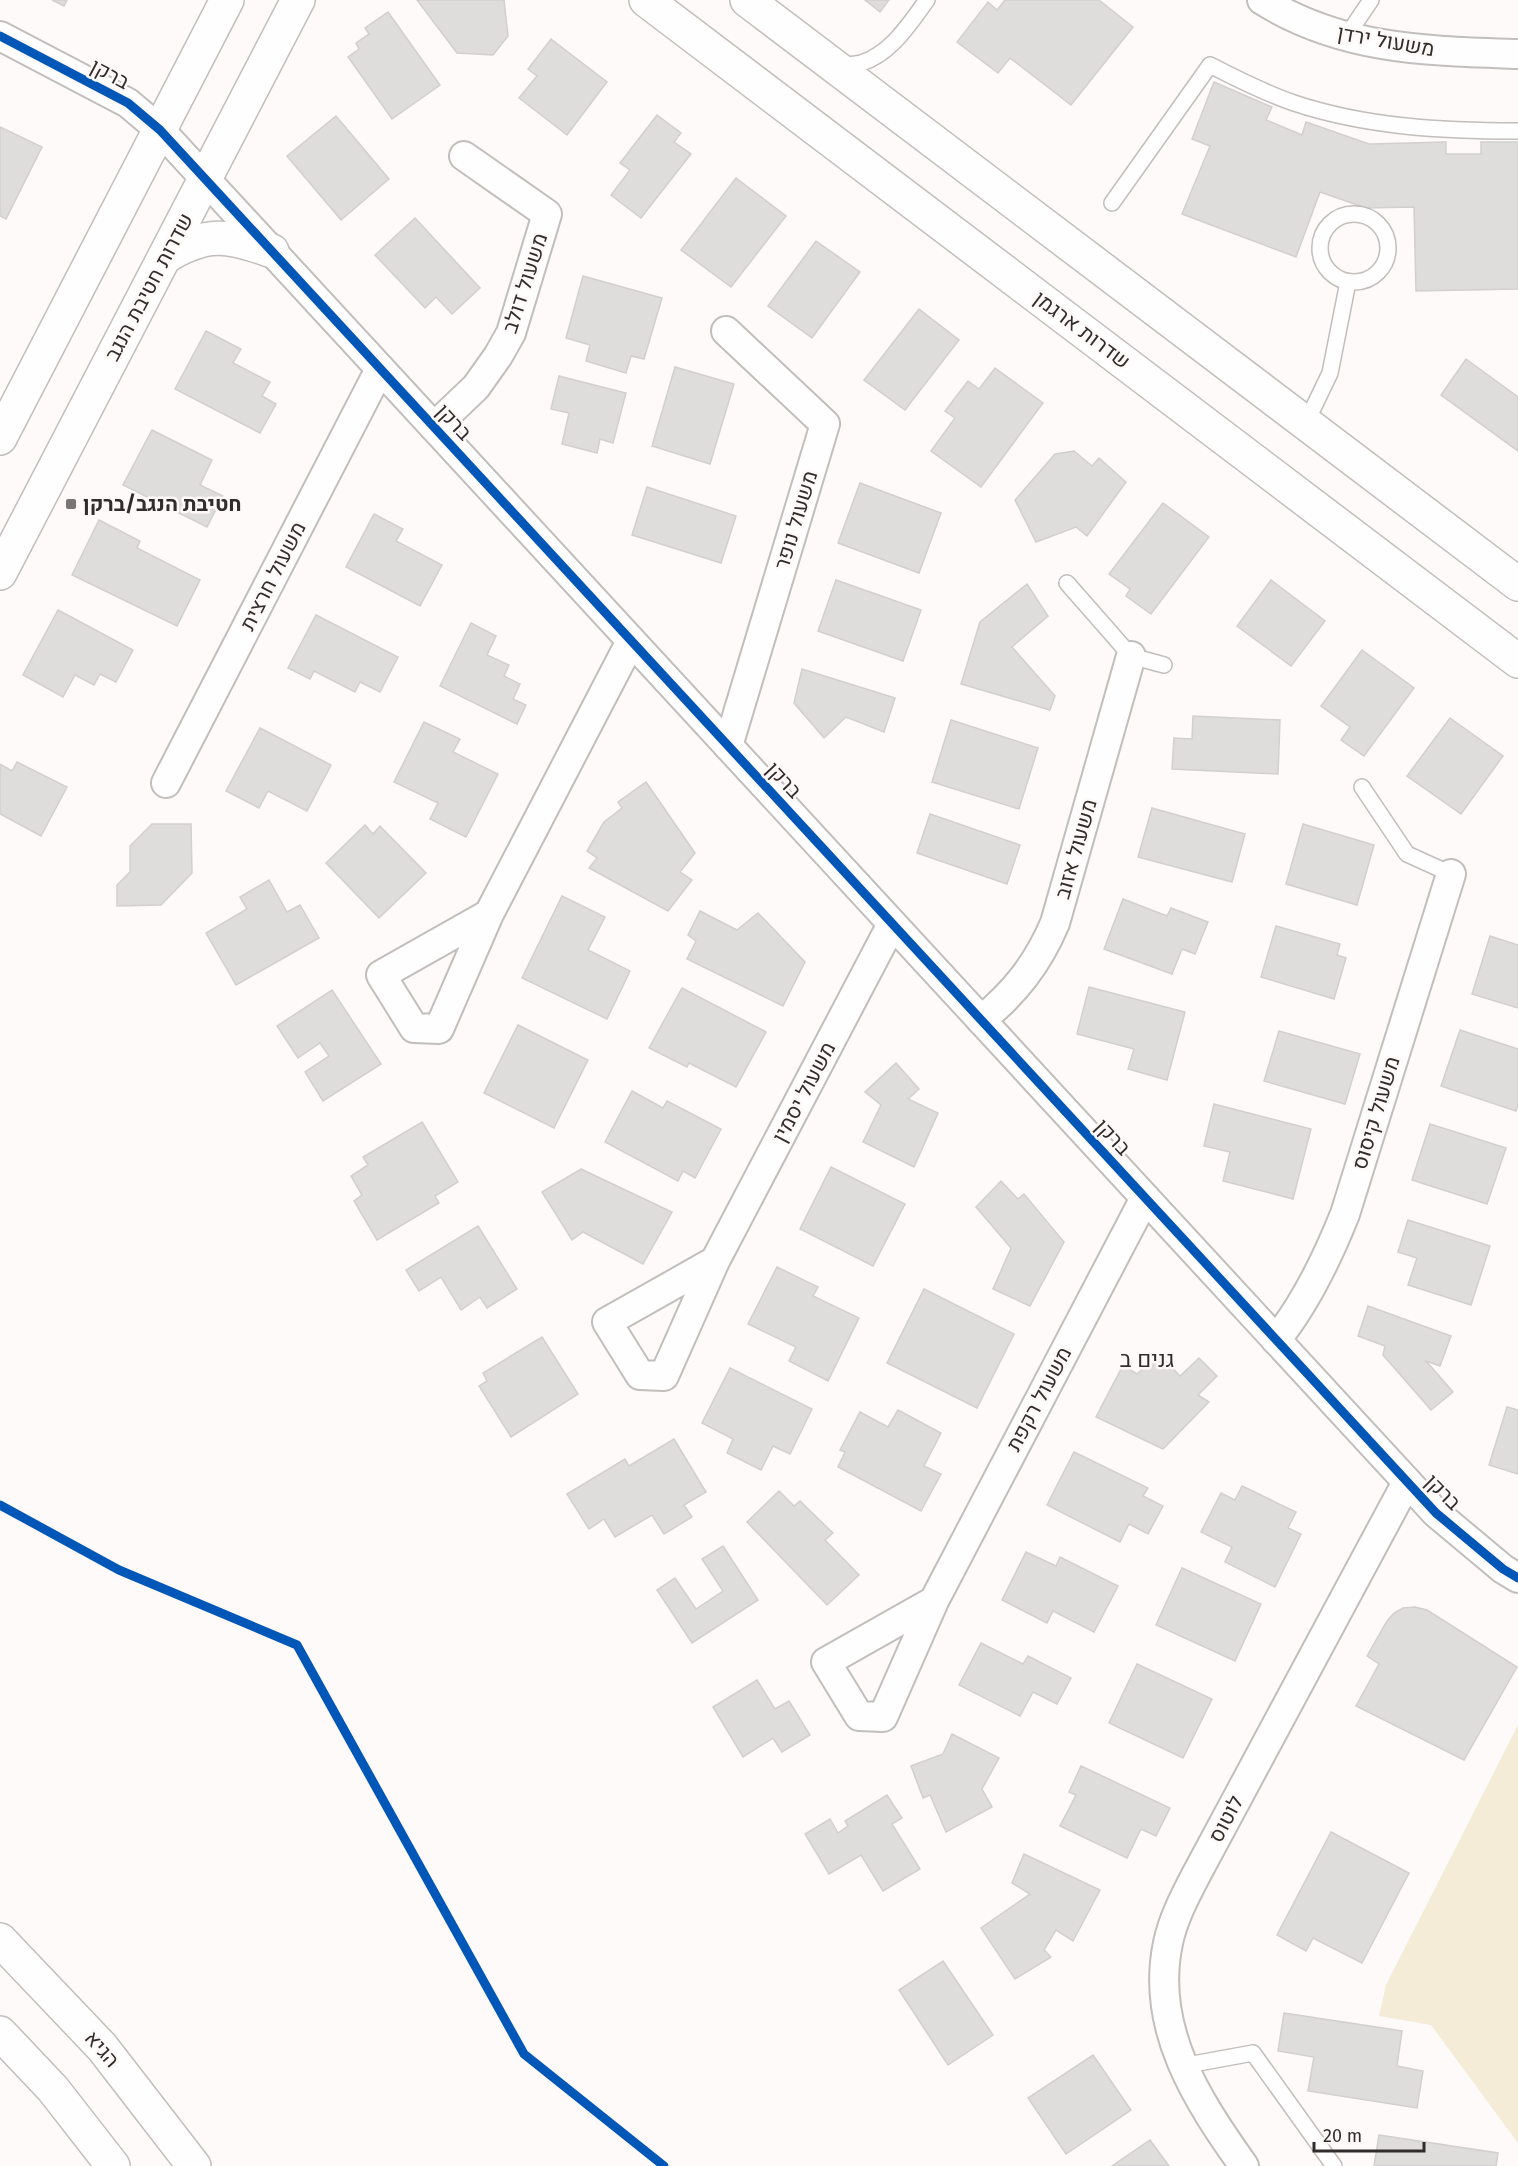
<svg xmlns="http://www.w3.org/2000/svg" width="1518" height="2166" viewBox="0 0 1518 2166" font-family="'Fira Sans',Heebo,sans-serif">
<rect width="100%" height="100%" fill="#fdfaf9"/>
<polygon fill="#f4ecd6" points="1518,1725 1518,2143 1431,2025 1379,2016 1386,1985"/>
<g fill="#dfdcdc" stroke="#d2cfcf" stroke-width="1.5">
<polygon points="52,0 67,0 64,6"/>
<polygon points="417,0 504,0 508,36 493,55 457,53"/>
<polygon points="865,0 889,0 880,12"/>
<polygon points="1005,0 1099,0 1133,27 1071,105 1010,58 998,73 957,42 988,2 997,10"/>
<polygon points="388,12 440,85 392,119 348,57 359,49 356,43 369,34 365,28"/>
<polygon points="551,39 607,82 567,135 519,98 537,76 528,69"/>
<polygon points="1214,82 1272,107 1266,120 1302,135 1306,122 1369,144 1446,142 1446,154 1481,154 1481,142 1518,142 1518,289 1416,291 1414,207 1366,208 1320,192 1296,257 1182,214 1210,146 1192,139"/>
<polygon points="657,115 681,133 674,142 691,154 641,218 611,195 630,170 620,163"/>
<polygon points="336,116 389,179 341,220 287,156"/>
<polygon points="0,127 42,147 6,219 0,216"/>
<polygon points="736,178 786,216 731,287 681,250"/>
<polygon points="415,218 480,288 452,314 436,297 425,308 375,255"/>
<polygon points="816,241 860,272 812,338 768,306"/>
<polygon points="583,276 662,298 644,359 631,356 626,373 586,361 590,345 566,338"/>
<polygon points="919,309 959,340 905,410 864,380"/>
<polygon points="206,331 241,349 233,363 270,382 262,396 276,404 260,433 175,389"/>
<polygon points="1466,359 1518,397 1518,451 1441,395"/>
<polygon points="675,367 734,384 710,464 652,446"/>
<polygon points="995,368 1043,403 981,487 931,451 955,418 945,411 968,381 979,389"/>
<polygon points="559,376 626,393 613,443 600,439 597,453 562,444 569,413 551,409"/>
<polygon points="152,430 212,460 200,485 223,496 207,527 123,485"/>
<polygon points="1074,451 1092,466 1099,458 1126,482 1087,536 1076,527 1036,542 1015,500 1055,454"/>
<polygon points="860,483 941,513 919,573 838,543"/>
<polygon points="647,487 736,516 721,563 632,535"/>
<polygon points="1163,503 1209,537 1151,614 1126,596 1130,589 1109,574"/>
<polygon points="374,514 403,529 396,541 442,565 420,606 346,567"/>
<polygon points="99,520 140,541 137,548 200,580 177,626 72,575"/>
<polygon points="836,580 921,610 903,661 818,631"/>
<polygon points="1271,580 1325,621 1291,666 1237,626"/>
<polygon points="1027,584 1048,616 1012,647 1055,696 1050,710 961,684 980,622"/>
<polygon points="58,610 133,650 116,682 100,674 94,685 75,675 63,697 23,675"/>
<polygon points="316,615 398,657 380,692 360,682 355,692 314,671 310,679 288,668"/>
<polygon points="471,623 496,636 487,655 509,665 504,676 520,684 513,699 526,705 517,724 440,686"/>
<polygon points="1362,650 1414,688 1364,756 1341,740 1350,727 1321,706"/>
<polygon points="802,669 895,698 884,732 846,717 824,738 794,703"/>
<polygon points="1193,716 1280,720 1278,774 1172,769 1174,738 1192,739"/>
<polygon points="1450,718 1503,756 1461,814 1407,776"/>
<polygon points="951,720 1038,748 1019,809 932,782"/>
<polygon points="424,722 460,739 453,752 498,774 466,837 430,819 438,803 394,782"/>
<polygon points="260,728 331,765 307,811 268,791 259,808 226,791"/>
<polygon points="17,762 67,787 41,836 0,814 0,764 12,771"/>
<polygon points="646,782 695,853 680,872 692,880 668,911 589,868 597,858 587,851 604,822 622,808 618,802"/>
<polygon points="1152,808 1245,834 1232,882 1138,857"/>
<polygon points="930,814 1020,845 1007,884 917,853"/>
<polygon points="152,824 191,824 192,873 161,905 117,906 117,885 130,872 130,846"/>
<polygon points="1303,824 1374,845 1357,905 1286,884"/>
<polygon points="365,825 373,834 380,826 426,873 379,918 326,863"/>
<polygon points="269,880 287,912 300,905 319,938 236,985 206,933 247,909 240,897"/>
<polygon points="562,896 605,917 588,950 630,971 607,1019 522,978"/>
<polygon points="1123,899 1167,916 1171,908 1208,922 1195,954 1182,949 1172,974 1104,949"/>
<polygon points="700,911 737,930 758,913 805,962 783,1006 687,959 696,941 688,935"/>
<polygon points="1276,926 1340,944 1337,955 1346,958 1334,999 1261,977"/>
<polygon points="1490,936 1518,945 1518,1008 1472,994"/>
<polygon points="1089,987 1185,1012 1167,1080 1128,1069 1134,1049 1077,1034"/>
<polygon points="682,988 766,1032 736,1087 689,1063 687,1067 649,1048"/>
<polygon points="332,990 381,1064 323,1101 305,1072 329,1056 320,1043 298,1058 277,1026"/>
<polygon points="518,1025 588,1060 554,1128 484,1093"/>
<polygon points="1460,1030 1518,1049 1518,1105 1516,1111 1441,1086"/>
<polygon points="1279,1031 1360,1054 1345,1104 1264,1081"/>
<polygon points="896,1063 919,1089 908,1099 938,1113 914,1167 863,1142 881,1105 865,1092"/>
<polygon points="632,1091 663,1108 667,1101 721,1129 695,1178 683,1171 678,1181 605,1142"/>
<polygon points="1214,1104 1311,1129 1293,1199 1223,1181 1230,1152 1204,1146"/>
<polygon points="422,1122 458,1182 435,1196 439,1203 377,1240 354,1201 362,1195 351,1176 368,1165 363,1157"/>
<polygon points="1430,1124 1506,1148 1487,1204 1412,1180"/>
<polygon points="831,1167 905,1204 873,1266 800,1229"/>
<polygon points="581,1169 672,1212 643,1264 583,1232 572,1240 542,1192"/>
<polygon points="1001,1181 1018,1199 1024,1194 1064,1242 1030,1306 993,1289 1011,1248 976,1207"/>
<polygon points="1408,1220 1490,1246 1471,1305 1408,1285 1417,1258 1398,1252"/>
<polygon points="478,1226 517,1289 487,1308 480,1297 461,1310 441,1277 419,1291 406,1270"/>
<polygon points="777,1267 818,1287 813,1296 859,1318 828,1381 789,1361 796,1347 748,1324"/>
<polygon points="924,1289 1014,1334 977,1408 887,1363"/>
<polygon points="1368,1306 1451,1336 1440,1366 1426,1361 1453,1392 1431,1410 1383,1355 1385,1346 1358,1336"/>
<polygon points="542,1337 578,1394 511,1437 479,1386 487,1381 483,1373"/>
<polygon points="1159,1354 1180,1376 1199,1358 1217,1376 1198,1395 1209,1402 1163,1449 1096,1417 1123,1365 1137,1374"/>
<polygon points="730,1368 812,1409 790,1454 773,1446 761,1470 727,1453 733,1439 702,1423"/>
<polygon points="1507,1407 1518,1410 1518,1474 1489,1465"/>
<polygon points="898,1410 941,1433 924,1466 941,1474 921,1511 838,1467 845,1452 840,1450 860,1412 888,1427"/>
<polygon points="674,1439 706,1492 684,1505 692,1517 664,1534 652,1515 615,1537 604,1519 589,1529 567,1494 625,1459 629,1466"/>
<polygon points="1074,1452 1148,1488 1143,1496 1163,1506 1148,1534 1129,1524 1120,1542 1047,1505"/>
<polygon points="1242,1486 1296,1512 1288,1528 1301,1534 1275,1587 1225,1562 1232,1547 1201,1532 1221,1493 1235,1500"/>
<polygon points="779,1491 794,1506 800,1501 833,1533 825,1540 859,1575 827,1605 747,1522"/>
<polygon points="723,1546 758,1600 692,1643 657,1590 675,1578 696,1609 723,1591 702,1559"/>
<polygon points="1026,1552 1056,1566 1060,1557 1118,1586 1094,1632 1053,1611 1047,1623 1002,1600"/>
<polygon points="1182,1568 1261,1604 1235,1661 1156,1625"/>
<polygon points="1415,1607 1427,1610 1517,1667 1464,1760 1356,1706 1379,1664 1367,1656 1387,1621 1394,1613 1403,1608"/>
<polygon points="981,1643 1023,1664 1028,1656 1071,1678 1057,1704 1033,1692 1020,1716 959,1685"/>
<polygon points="1137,1664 1212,1699 1183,1758 1109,1723"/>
<polygon points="757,1680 775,1709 789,1701 810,1735 782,1752 773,1738 743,1757 713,1707"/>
<polygon points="952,1734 999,1758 982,1789 992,1807 946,1832 930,1795 923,1798 911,1766 943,1754"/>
<polygon points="1081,1766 1170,1808 1156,1836 1141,1829 1127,1858 1060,1826 1076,1795 1069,1792"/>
<polygon points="887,1795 902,1818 892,1824 920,1869 883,1891 861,1855 829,1874 805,1834 830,1819 838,1833 848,1826 845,1821"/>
<polygon points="1331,1832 1409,1873 1362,1963 1313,1938 1306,1951 1277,1935"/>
<polygon points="1024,1854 1100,1890 1073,1941 1056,1930 1044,1950 1051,1957 1015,1979 981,1928 1030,1894 1012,1883"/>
<polygon points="943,1961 993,2035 948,2065 899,1990"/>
<polygon points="1284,2013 1402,2031 1397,2066 1423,2071 1417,2108 1308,2091 1314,2057 1278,2051"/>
<polygon points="1093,2055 1131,2110 1066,2154 1028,2098"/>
<polygon points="1379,2135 1498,2153 1496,2166 1374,2166"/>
<polygon points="1150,2140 1169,2166 1112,2166"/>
</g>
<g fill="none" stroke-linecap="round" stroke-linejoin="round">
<defs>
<g id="service">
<polyline points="1346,37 1371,0"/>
<path d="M837,66C845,65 853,65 861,63C891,54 910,23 927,0"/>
<path d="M1112,203L1210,65C1237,79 1265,93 1294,103C1366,127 1443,131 1518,131"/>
<circle cx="1354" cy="248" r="34"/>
<polyline points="1306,423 1330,373 1348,282"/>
<polyline points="1067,583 1131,656 1164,665"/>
<polyline points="1362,787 1407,854 1451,874"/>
<polyline points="1182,2066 1253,2053 1334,2166"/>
</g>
<g id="minor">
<path d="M1262,0C1342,50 1427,51 1518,54"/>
<polyline points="0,36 128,103 160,130 1436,1513 1503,1569 1518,1578"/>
<polyline points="726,331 825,424 728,746"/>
<polyline points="434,427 476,387 498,356 511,333 547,214 464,156"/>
<polyline points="166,783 380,369"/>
<polyline points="489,914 381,975 414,1028 439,1029 489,914 631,641"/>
<path d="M981,1020C1015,993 1038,963 1055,923L1131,656"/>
<polyline points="715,1261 607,1322 640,1375 664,1376 715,1261 892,924"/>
<path d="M1276,1340C1306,1303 1327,1259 1345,1214L1451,874"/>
<polyline points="934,1601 826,1662 859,1716 883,1717 934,1601 1145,1198"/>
<path d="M1244,2166C1197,2100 1150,2028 1168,1943C1173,1919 1185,1896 1196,1875L1407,1482"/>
</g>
<g id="tertiary">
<polyline points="646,0 1518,661"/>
<polyline points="747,0 1518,584"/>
</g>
<g id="secondary">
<path d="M165,257C206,231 228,235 272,251"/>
<polyline points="0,438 227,0"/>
<polyline points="0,573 298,0"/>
</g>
<g id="trunk">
<polyline points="0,1940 102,2047 194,2166"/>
<polyline points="0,2033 53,2089 113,2166"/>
</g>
</defs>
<use href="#service" stroke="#c1bebc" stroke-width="18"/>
<use href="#minor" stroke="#c1bebc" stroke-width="32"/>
<use href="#tertiary" stroke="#c1bebc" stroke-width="36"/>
<use href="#secondary" stroke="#c1bebc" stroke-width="36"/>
<use href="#trunk" stroke="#c1bebc" stroke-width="36"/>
<use href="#service" stroke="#fffefe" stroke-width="15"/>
<use href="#minor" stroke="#fffefe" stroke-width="28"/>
<use href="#tertiary" stroke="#fffefe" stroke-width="33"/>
<use href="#secondary" stroke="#fffefe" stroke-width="33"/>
<use href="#trunk" stroke="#fffefe" stroke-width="33"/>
<defs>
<g id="cycleway">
<polyline points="0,36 128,103 160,130 1436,1513 1503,1569 1518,1578"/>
<polyline points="0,1505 119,1570 297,1645 524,2054 664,2166"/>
</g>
</defs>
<use href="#cycleway" stroke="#fef9f8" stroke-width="13"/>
<use href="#cycleway" stroke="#0057b8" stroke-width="9"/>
</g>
<rect fill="#787574" stroke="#fef9f8" stroke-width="2" x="65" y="498" width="12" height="12" rx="3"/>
<g text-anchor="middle" stroke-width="5" stroke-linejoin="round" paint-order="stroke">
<g font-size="21" fill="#312d2c" stroke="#fef9f8">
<text transform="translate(1386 41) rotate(10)" y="7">משעול ירדן</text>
<text transform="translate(110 74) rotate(28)" y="7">ברקן</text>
<text transform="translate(525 283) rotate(-72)" y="7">משעול דולב</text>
<text transform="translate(149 287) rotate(-62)" y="7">שדרות חטיבת הנגב</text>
<text transform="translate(1082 330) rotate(37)" y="7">שדרות ארגמן</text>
<text transform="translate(454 422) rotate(47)" y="7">ברקן</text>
<text transform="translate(796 520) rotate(-73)" y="7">משעול נופר</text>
<text transform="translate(273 576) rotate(-63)" y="7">משעול חרצית</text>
<text transform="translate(784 780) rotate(47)" y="7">ברקן</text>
<text transform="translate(1076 849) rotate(-74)" y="7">משעול אזוב</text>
<text transform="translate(804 1092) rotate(-62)" y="7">משעול יסמין</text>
<text transform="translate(1376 1113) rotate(-73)" y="7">משעול קיסוס</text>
<text transform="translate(1113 1137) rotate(47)" y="7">ברקן</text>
<text transform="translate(1039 1399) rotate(-62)" y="7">משעול רקפת</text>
<text transform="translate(1443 1492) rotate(45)" y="7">ברקן</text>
<text transform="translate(1226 1819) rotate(-62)" y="7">לוטוס</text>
<text transform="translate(102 2049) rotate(49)" y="7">הגיא</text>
</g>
<g font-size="21" font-weight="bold" fill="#312d2c" stroke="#fef9f8" text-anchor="start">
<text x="83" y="511">חטיבת הנגב/ברקן</text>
</g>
<g font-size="22" fill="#312d2c" stroke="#fef9f8">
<text x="1147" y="1367">גנים ב</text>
</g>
</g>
<path d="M1314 2142v9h110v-9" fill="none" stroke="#312d2c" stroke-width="3"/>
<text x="1323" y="2142" font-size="18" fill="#312d2c" stroke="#fef9f8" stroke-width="4.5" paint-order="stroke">20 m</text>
</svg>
